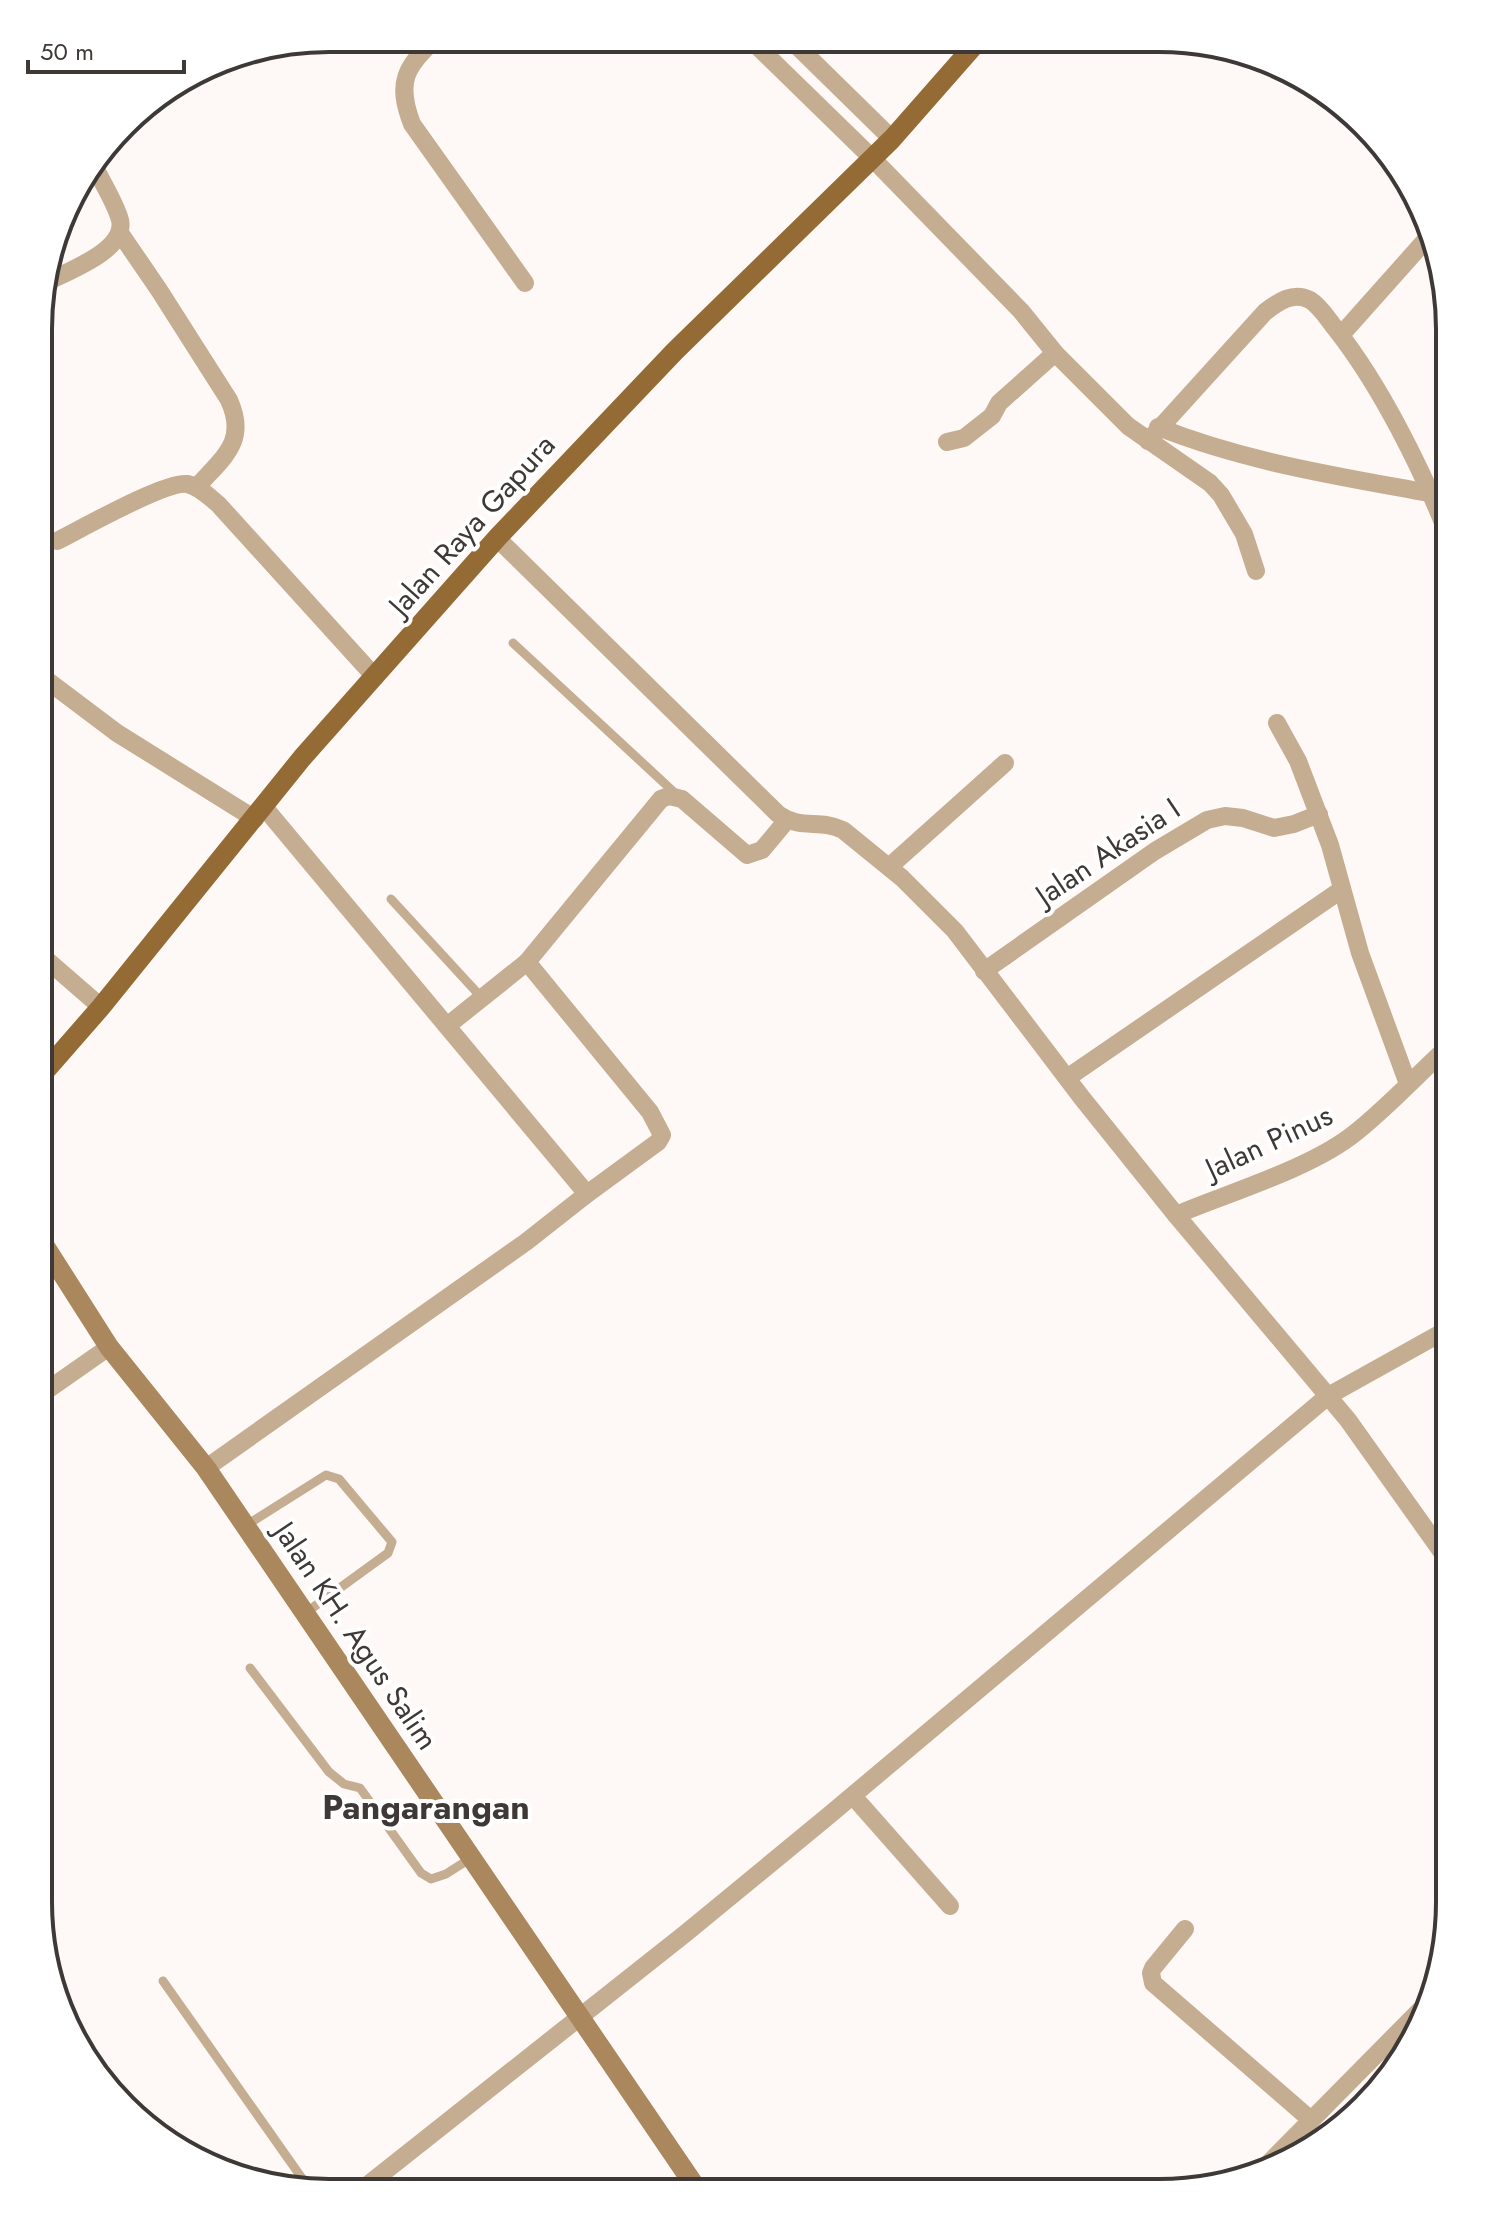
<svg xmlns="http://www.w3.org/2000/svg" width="1488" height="2231" viewBox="0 0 1488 2231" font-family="Jost,sans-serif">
<rect width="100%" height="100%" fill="#fef9f6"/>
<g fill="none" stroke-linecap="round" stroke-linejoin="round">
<g stroke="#c5ad91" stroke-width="9">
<polyline points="513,643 676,794"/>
<polyline points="391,899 482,998"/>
<polyline points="245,1526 326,1475 339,1479 392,1542 388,1553 304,1614"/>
<polyline points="250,1668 329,1772 344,1784 360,1788 421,1873 431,1879 446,1874 471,1858"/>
<polyline points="163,1981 311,2191"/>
</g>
<g stroke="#c5ad91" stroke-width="18">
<path d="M436,38C405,68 396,82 412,124L525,283"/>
<polyline points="750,39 872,158 1021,311 1055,353 1128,426 1210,483 1221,495 1244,534 1256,571"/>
<polyline points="790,39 892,139"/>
<path d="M120,233L159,290L229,400C248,442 223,457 197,487"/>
<path d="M43,284C65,272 127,251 120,220C116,204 101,180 93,164"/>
<polyline points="1341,335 1431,234"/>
<path d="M1158,427C1246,462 1337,476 1429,493"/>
<path d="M1148,441L1265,312C1278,302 1293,291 1310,300C1320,306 1328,319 1335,328C1381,386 1423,471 1450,540"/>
<polyline points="947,442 964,438 992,416 999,403 1055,353"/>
<path d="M497,538L778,814C802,831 818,818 843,830L902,878L955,931L1082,1098L1176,1215L1348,1420L1449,1562"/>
<path d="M57,541C81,529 165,481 187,484C199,486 209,497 218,504L375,677"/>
<polyline points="40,675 117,733 255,819"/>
<polyline points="1277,723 1298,761 1330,845 1360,953 1408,1084"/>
<polyline points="889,867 1005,763"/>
<polyline points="40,954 101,1007"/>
<polyline points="984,971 1155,851 1207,820 1225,816 1243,818 1274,828 1294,824 1319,814"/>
<polyline points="447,1026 527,962"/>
<polyline points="1067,1078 1341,890"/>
<polyline points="587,1194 658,1142 662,1135 650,1112 527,962 661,799 669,796 682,799 747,855 762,850 787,820"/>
<path d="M1176,1215C1228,1193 1312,1168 1355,1133C1388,1107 1418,1074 1450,1045"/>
<polyline points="39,1396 109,1347"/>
<polyline points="206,1468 526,1242 587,1194 264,807"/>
<polyline points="853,1796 950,1906"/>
<polyline points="1185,1929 1153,1968 1151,1973 1153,1983 1311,2120"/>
<polyline points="1259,2173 1434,1996"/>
<polyline points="360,2191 686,1933 827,1817 1328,1396 1450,1328"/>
</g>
<polyline stroke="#aa875d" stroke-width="20" points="39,1237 109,1347 206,1468 699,2192"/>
<polyline stroke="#956b35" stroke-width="20" points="39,1078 101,1007 302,758 497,538 675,351 892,139 979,40"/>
</g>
<g text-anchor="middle" stroke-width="8" stroke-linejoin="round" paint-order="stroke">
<g font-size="30" fill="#3e3936" stroke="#fff">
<text transform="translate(472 525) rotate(-48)" y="10">Jalan Raya Gapura</text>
<text transform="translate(1108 852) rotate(-34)" y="10">Jalan Akasia I</text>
<text transform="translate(1269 1142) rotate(-25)" y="10">Jalan Pinus</text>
<text transform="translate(356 1636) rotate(56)" y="10">Jalan KH. Agus Salim</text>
</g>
<g font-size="34" font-weight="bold" fill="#3e3936" stroke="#fff">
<text x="426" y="1819">Pangarangan</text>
</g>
</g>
<path d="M0 0H1488V2231H0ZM329 52H1159A277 277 0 0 1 1436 329V1902A277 277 0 0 1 1159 2179H329A277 277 0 0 1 52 1902V329A277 277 0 0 1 329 52Z" fill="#fff" fill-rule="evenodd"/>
<path fill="none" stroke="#3e3936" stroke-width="4" d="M329 52H1159A277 277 0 0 1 1436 329V1902A277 277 0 0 1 1159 2179H329A277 277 0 0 1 52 1902V329A277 277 0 0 1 329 52Z"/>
<path d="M28 60v12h156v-12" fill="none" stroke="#3e3936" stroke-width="4"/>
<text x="40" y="60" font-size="24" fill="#3e3936" stroke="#ffffff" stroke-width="6" paint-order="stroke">50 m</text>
</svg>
